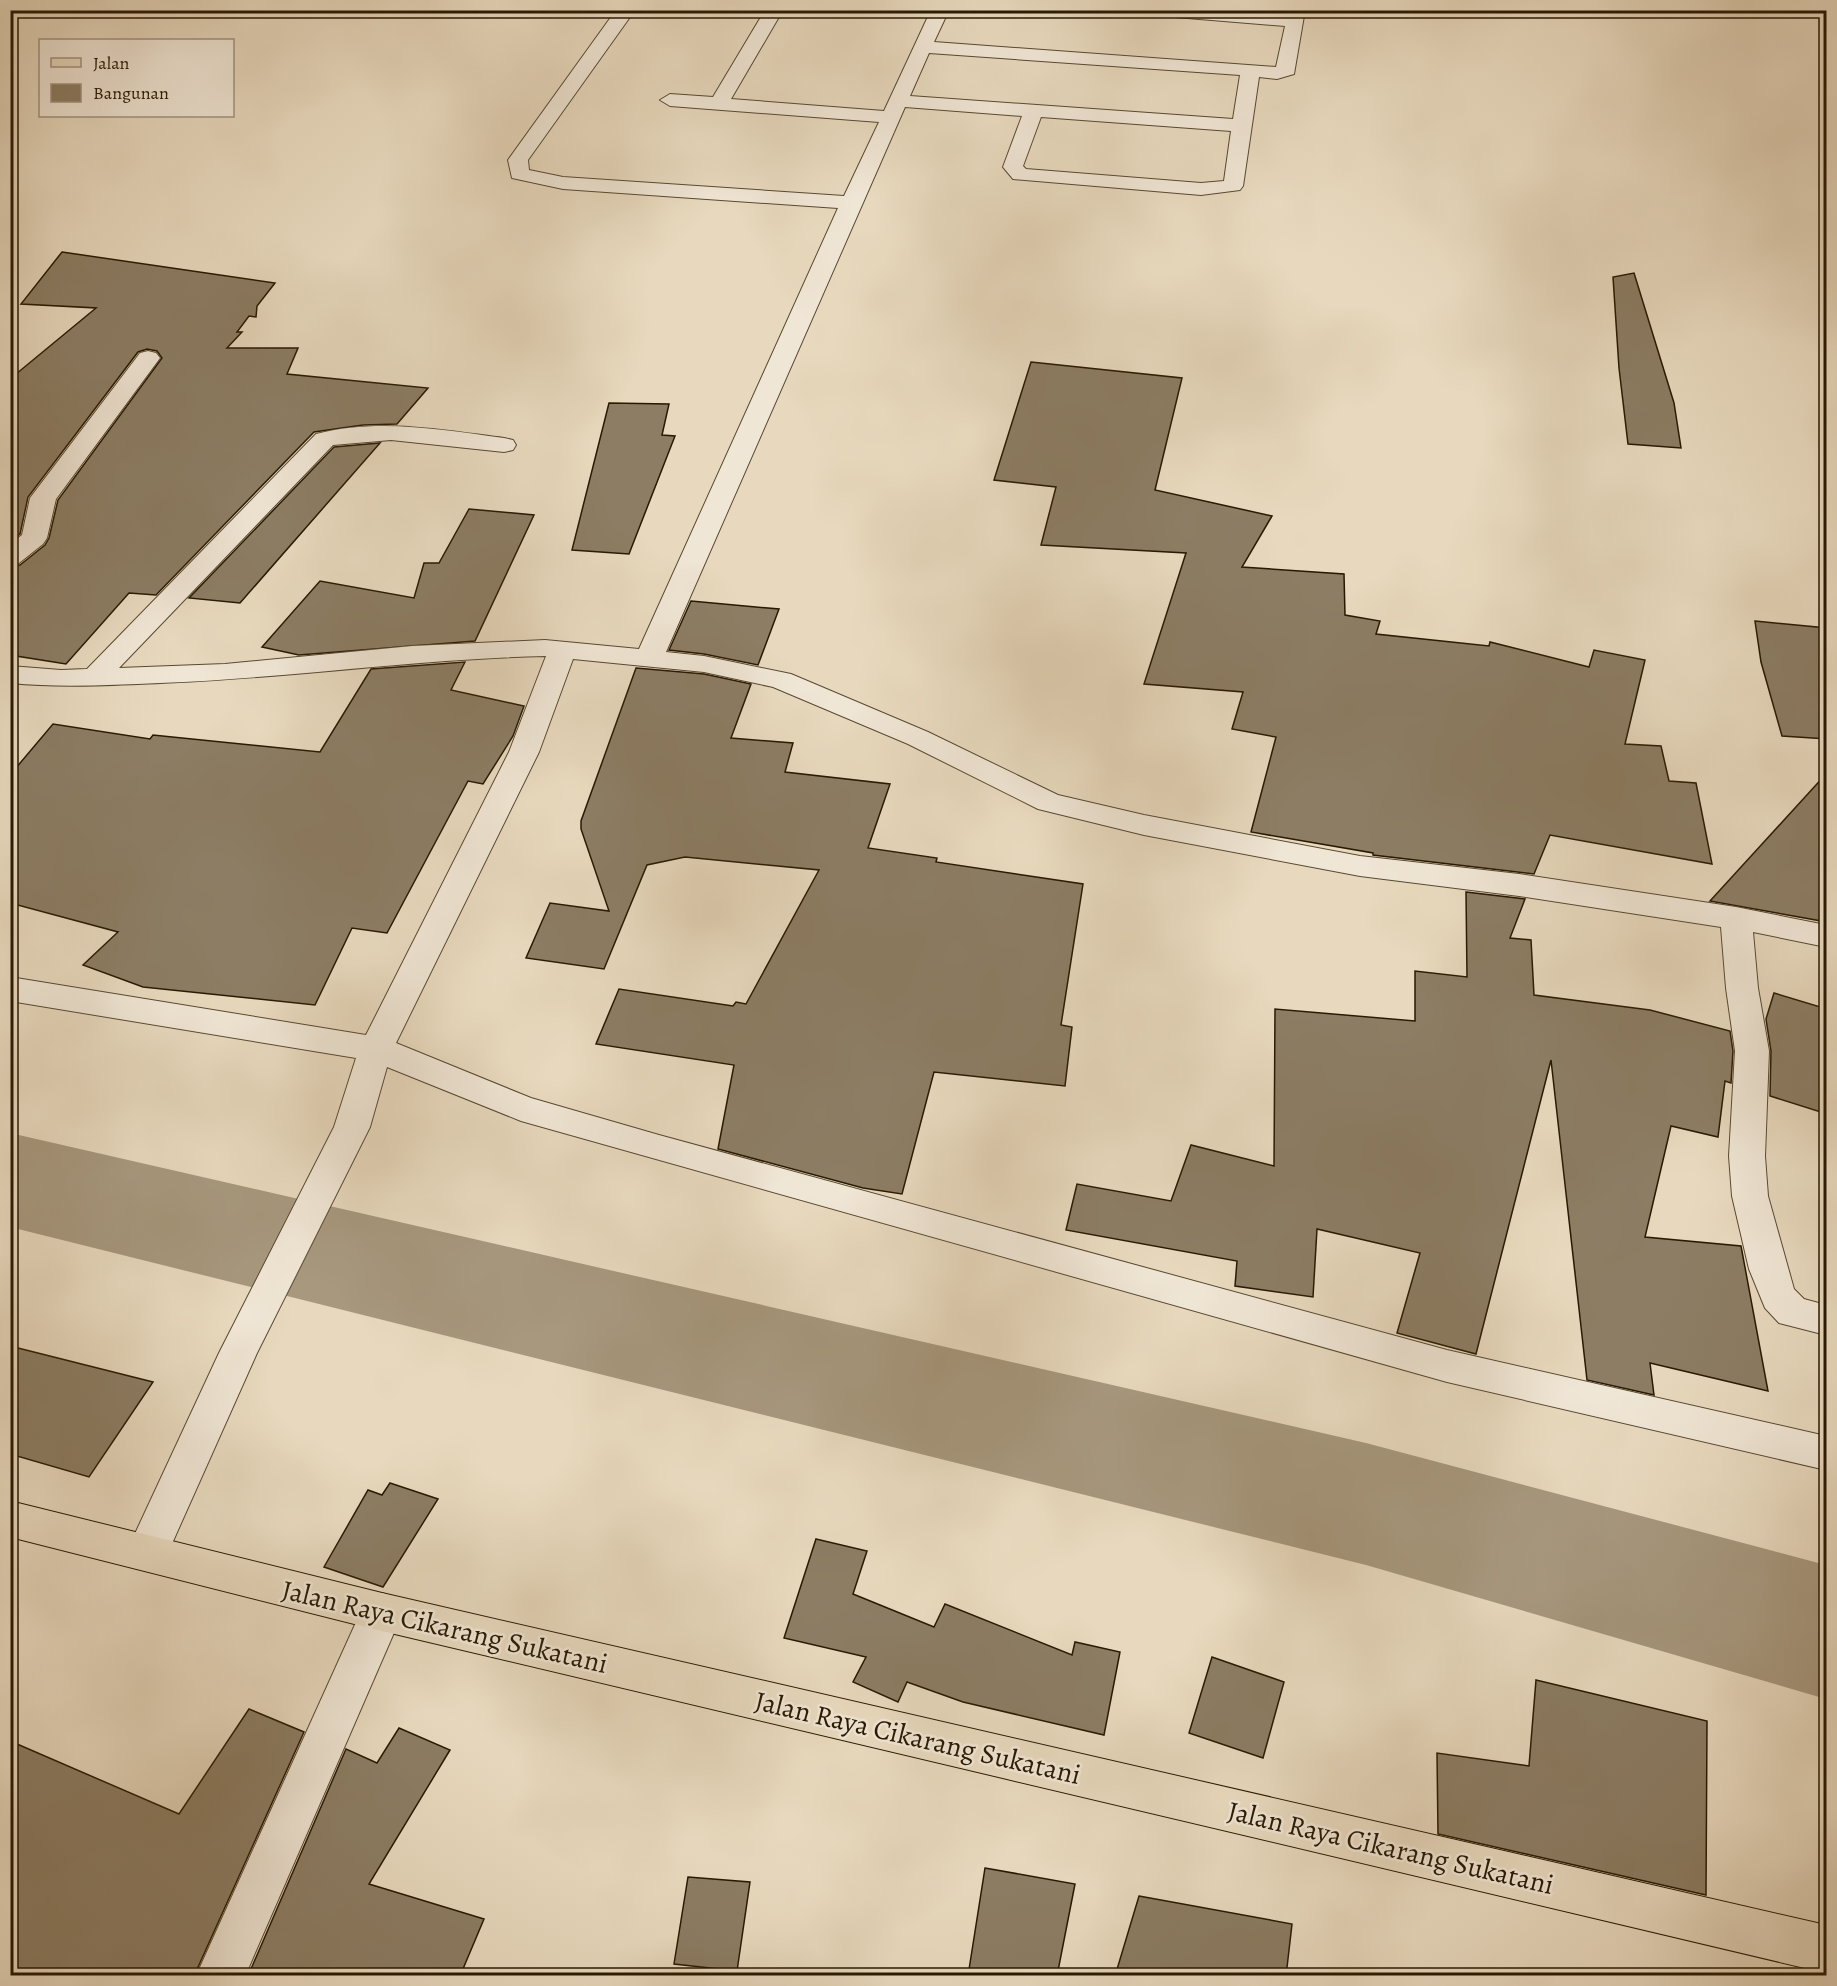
<svg xmlns="http://www.w3.org/2000/svg" width="1837" height="1986" viewBox="0 0 1837 1986" font-family="Alegreya,serif">
<rect width="100%" height="100%" fill="#e8d9be"/>
<filter id="stains"><feTurbulence type="fractalNoise" baseFrequency=".00333" numOctaves="4"/><feColorMatrix values="0 0 0 0 .2 0 0 0 0 .09 0 0 0 0 .02 0 0 0 .5 -.17"/></filter>
<radialGradient id="worn" r=".72"><stop offset=".6" stop-color="#630" stop-opacity="0"/><stop offset="1" stop-color="#630" stop-opacity=".3"/></radialGradient>
<g fill="none" stroke-linecap="round" stroke-linejoin="round">
<polygon fill="#a7987e" fill-rule="evenodd" points="10,1133 1366,1443 1826,1565 1826,1699 1366,1565 10,1227"/>
</g>
<g fill="#8c7d64" stroke="#281903" stroke-width="1.5">
<polygon points="62,252 275,283 257,306 256,317 249,316 237,332 242,332 227,348 298,348 287,374 428,388 397,424 363,425 314,432 156,595 129,593 66,664 10,655 10,567 20,565 45,545 49,538 58,500 162,358 157,351 147,349 138,352 28,497 20,534 10,541 10,379 96,308 21,304"/>
<polygon points="1634,273 1674,403 1681,448 1628,444 1619,368 1613,277"/>
<polygon points="1031,362 1182,378 1155,490 1272,516 1242,567 1344,574 1345,615 1380,621 1376,634 1489,646 1490,642 1589,667 1594,650 1645,660 1625,744 1661,746 1669,781 1696,783 1712,864 1550,835 1534,874 1373,855 1373,853 1251,832 1276,737 1232,729 1243,692 1144,684 1186,553 1041,545 1056,487 994,480"/>
<polygon points="609,403 669,404 662,435 675,436 629,554 572,550"/>
<polygon points="380,443 240,603 189,598 334,447"/>
<polygon points="469,509 534,515 475,641 299,655 262,647 320,581 414,598 424,563 439,563"/>
<polygon points="691,601 779,609 758,665 704,654 669,650"/>
<polygon points="1755,621 1827,628 1827,739 1782,736 1761,662"/>
<polygon points="465,662 451,690 524,706 513,736 483,784 468,781 387,933 352,928 315,1005 143,987 83,965 118,932 10,903 10,775 53,724 150,739 153,735 320,752 371,669"/>
<polygon points="636,668 704,674 751,684 731,738 793,743 785,772 890,784 868,848 937,858 936,862 1083,884 1061,1025 1072,1027 1065,1086 934,1072 902,1194 863,1188 718,1149 734,1065 596,1044 619,989 733,1006 736,1002 746,1004 819,870 685,857 647,865 604,969 526,958 550,903 609,911 581,829 581,821"/>
<polygon points="1827,773 1827,922 1710,901"/>
<polygon points="1466,892 1525,899 1510,938 1531,940 1534,995 1650,1010 1730,1031 1733,1051 1731,1083 1725,1081 1718,1137 1671,1126 1645,1237 1741,1246 1768,1391 1650,1363 1654,1395 1587,1380 1551,1060 1476,1354 1397,1333 1420,1253 1317,1229 1313,1297 1235,1286 1237,1261 1066,1230 1077,1184 1171,1201 1191,1145 1274,1166 1275,1009 1415,1021 1415,971 1467,977"/>
<polygon points="1774,993 1827,1009 1827,1114 1770,1096 1771,1051 1766,1019"/>
<polygon points="10,1346 153,1382 89,1477 10,1454"/>
<polygon points="390,1483 438,1499 383,1587 324,1567 368,1490 382,1495"/>
<polygon points="816,1539 867,1551 853,1594 934,1627 945,1604 1072,1655 1075,1642 1120,1652 1104,1735 963,1702 907,1682 898,1702 853,1682 866,1657 784,1638"/>
<polygon points="1212,1657 1284,1682 1263,1758 1189,1733"/>
<polygon points="1536,1680 1707,1721 1706,1895 1438,1834 1437,1753 1529,1766"/>
<polygon points="249,1709 304,1732 194,1976 10,1976 10,1741 179,1814"/>
<polygon points="399,1728 450,1750 369,1884 484,1919 460,1976 248,1976 346,1749 377,1763"/>
<polygon points="985,1868 1075,1884 1057,1976 968,1976"/>
<polygon points="688,1877 750,1882 737,1971 674,1964"/>
<polygon points="1139,1896 1292,1924 1286,1976 1115,1976"/>
</g>
<g fill="none" stroke-linecap="round" stroke-linejoin="round">
<defs>
<g id="minor">
<path d="M616,10H635L528,160L529,170L563,177L844,196L879,122L670,106L660,100L670,94L713,97L765,10H783L731,99L884,111L931,10H949L934,42L1276,67L1285,26L1151,15L1142,10H1229L1286,15L1287,10H1305L1294,74L1277,79L1259,77L1243,186L1240,190L1201,195L1013,179L1003,167L1022,116L905,107L666,652L704,656L791,674L928,732L1058,795L1144,815L1360,856L1519,874L1736,907L1826,925V947L1753,932L1758,988L1769,1051L1765,1156L1768,1196L1794,1289L1804,1299L1826,1305V1335L1779,1323L1765,1308L1749,1269L1732,1196L1729,1156L1735,1051L1726,988L1721,927L1519,896L1360,876L1144,835L1038,809L908,744L773,687L704,672L573,659L539,752L396,1043L531,1098L659,1135L1447,1350L1826,1436V1470L1447,1382L521,1121L387,1067L370,1127L257,1353L162,1566L147,1571L132,1566L126,1553L219,1353L334,1127L356,1058L10,1001V977L366,1035L509,752L546,656C417,659 289,678 160,683C110,685 61,688 10,683V666L61,670L87,669L316,434C379,418 441,430 504,438L513,440L516,445L513,450L504,452L391,440L333,445L119,668L225,664L412,646L545,640L639,649L838,208L563,189L512,178L508,160ZM929,53L1240,75L1233,119L910,96ZM1041,117L1231,131L1224,181L1201,183L1026,169L1023,166Z"/>
<polygon points="148,351 156,353 160,358 56,499 47,538 43,544 19,563 10,565 10,544 22,535 30,498 140,353"/>
<polygon points="382,1593 397,1598 403,1612 245,1976 196,1976 367,1598"/>
</g>
<polygon id="major" points="10,1501 382,1593 1826,1925 1826,1973 382,1631 10,1537"/>
</defs>
<use href="#minor" stroke="#584932" stroke-width="2"/>
<use href="#major" stroke="#281903" stroke-width="2"/>
<use href="#minor" fill="#f0e6d5" fill-rule="evenodd"/>
<use href="#major" fill="#e8d9be" fill-rule="evenodd"/>
</g>
<g text-anchor="middle" stroke-width="5" stroke-linejoin="round" paint-order="stroke">
<g font-size="28" fill="#281903" stroke="#f0e6d5">
<text transform="translate(445 1626) rotate(13)" y="10">Jalan Raya Cikarang Sukatani</text>
<text transform="translate(918 1737) rotate(13)" y="10">Jalan Raya Cikarang Sukatani</text>
<text transform="translate(1391 1847) rotate(13)" y="10">Jalan Raya Cikarang Sukatani</text>
</g>
</g>
<rect width="1837" height="1986" fill="none" stroke="#e8d9be" stroke-width="36"/>
<rect x="12" y="12" width="1813" height="1962" fill="none" stroke="#281903" stroke-width="3"/>
<rect x="18" y="18" width="1801" height="1950" fill="none" stroke="#281903" stroke-width="1.5"/>
<rect x="39" y="39" width="195" height="78" fill="#f0e6d5" stroke="#a09481" stroke-width="1.5"/>
<rect x="51" y="58" width="30" height="9" fill="#e8d9be" stroke="#a09481" stroke-width="1.5"/>
<text x="93" y="69" font-size="18" fill="#281903">Jalan</text>
<rect x="51" y="84" width="30" height="18" fill="#8c7d64" stroke="#a09481" stroke-width="1.5"/>
<text x="93" y="99" font-size="18" fill="#281903">Bangunan</text>
<rect width="100%" height="100%" filter="url(#stains)"/>
<rect width="100%" height="100%" fill="url(#worn)"/>
</svg>
